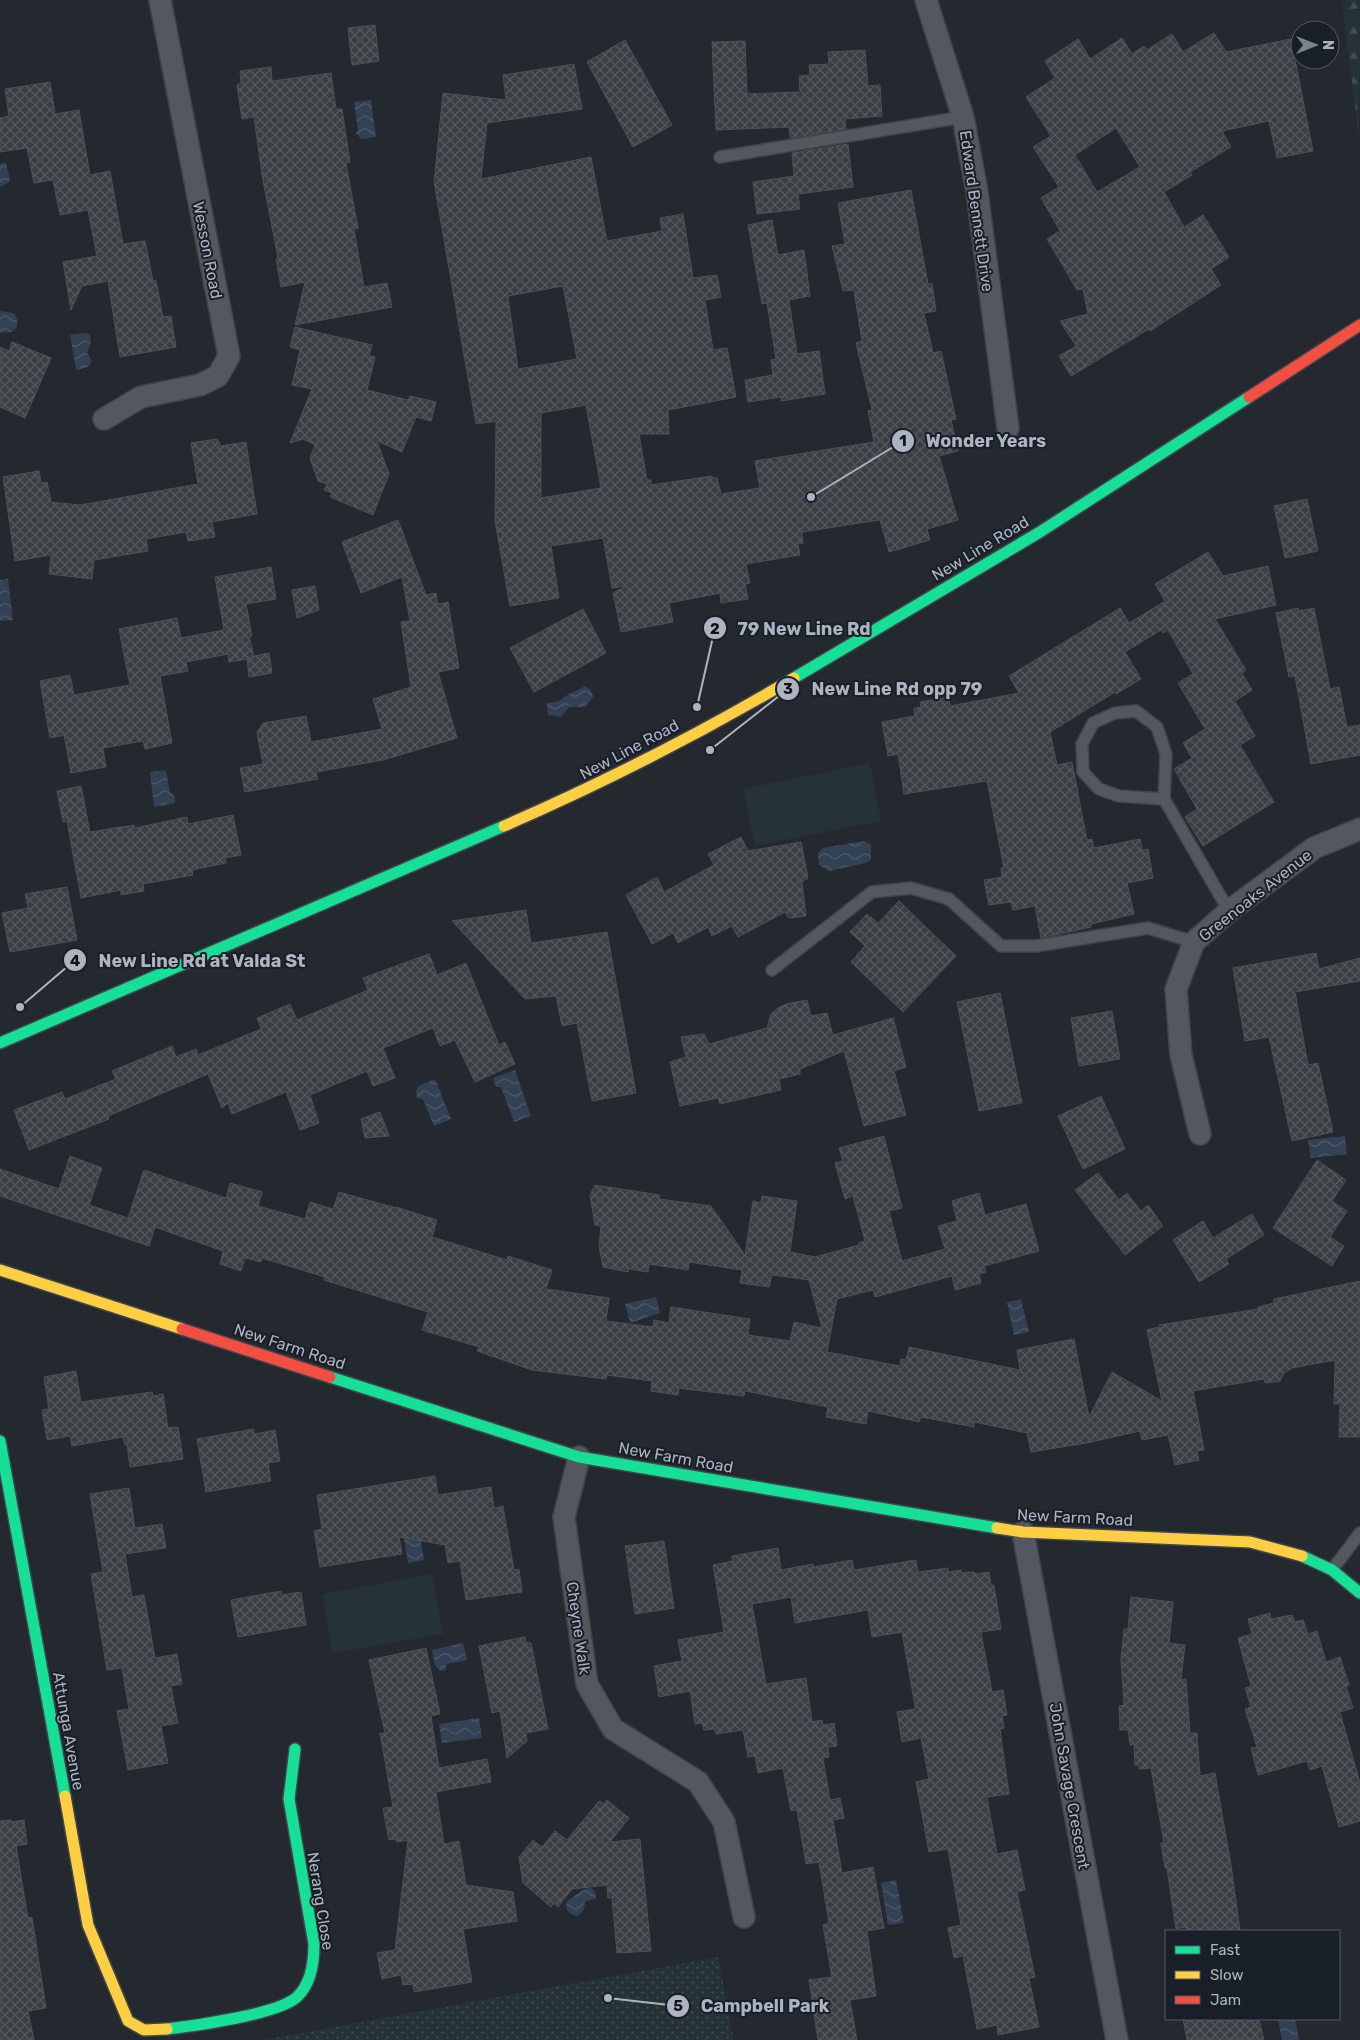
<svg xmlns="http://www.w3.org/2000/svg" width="1360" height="2040" viewBox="0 0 1360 2040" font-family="Rubik,sans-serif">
<defs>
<pattern id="forest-firs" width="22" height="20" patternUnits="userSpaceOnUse" patternTransform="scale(1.25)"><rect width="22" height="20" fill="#253336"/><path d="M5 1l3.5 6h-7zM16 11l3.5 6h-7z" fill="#424e51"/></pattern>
<pattern id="park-dots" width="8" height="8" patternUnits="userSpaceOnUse" patternTransform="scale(1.25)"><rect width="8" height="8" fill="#253336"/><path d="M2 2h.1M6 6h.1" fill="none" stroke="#424e51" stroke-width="1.8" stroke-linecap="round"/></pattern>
<pattern id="water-waves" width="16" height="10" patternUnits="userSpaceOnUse" patternTransform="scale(1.25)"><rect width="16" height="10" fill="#334155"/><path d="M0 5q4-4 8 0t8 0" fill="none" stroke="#4e5a6c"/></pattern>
<pattern id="building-cross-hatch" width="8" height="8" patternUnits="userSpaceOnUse" patternTransform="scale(1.25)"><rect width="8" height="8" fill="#3b3f44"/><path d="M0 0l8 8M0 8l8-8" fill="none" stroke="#55585d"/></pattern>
</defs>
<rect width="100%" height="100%" fill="#24282f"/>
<g fill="#253336">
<polygon points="870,763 881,821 755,846 743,789"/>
<polygon points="432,1574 443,1634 333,1653 322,1594"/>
</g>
<polygon fill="url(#forest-firs)" points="1342,0 1360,0 1359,140"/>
<polygon fill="url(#park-dots)" points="718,1957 734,2040 263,2040"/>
<g fill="url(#water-waves)">
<polygon points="371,100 376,137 361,139 356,133 358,130 354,102"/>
<polygon points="6,163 10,180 8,183 0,187 0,164"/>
<polygon points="0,311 14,313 17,319 17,327 12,332 0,333"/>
<polygon points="85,333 90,335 91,342 87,353 92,361 88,367 76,370 70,335"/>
<polygon points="8,579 13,620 0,621 0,580"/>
<polygon points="585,686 591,690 593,697 585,707 569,707 561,717 548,715 547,703 560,701 564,697"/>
<polygon points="166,770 170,792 175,797 175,803 154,807 150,772"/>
<polygon points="864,841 871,845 871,859 866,863 829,871 819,865 818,853 823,848"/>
<polygon points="515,1070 531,1116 514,1122 501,1087 496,1087 493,1078"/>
<polygon points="435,1079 451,1119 434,1126 423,1099 417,1098 416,1091 419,1086"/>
<polygon points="1345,1136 1347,1154 1311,1158 1308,1140"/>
<polygon points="656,1297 660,1313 630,1323 625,1304"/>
<polygon points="1021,1299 1029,1332 1014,1335 1007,1302"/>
<polygon points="416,1513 424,1560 408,1563 400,1515"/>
<polygon points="463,1643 467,1660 447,1664 445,1670 441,1671 435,1666 432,1650"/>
<polygon points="479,1718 482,1738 442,1743 439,1724"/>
<polygon points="896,1880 904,1923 888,1925 881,1883"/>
<path d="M591,1888L595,1892L596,1898L585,1902L584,1909L578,1916C569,1915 566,1911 566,1902L584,1889Z"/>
<polygon points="1295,2019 1299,2040 1282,2040 1278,2020"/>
</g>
<g fill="url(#building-cross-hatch)" stroke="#4c5057" fill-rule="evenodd">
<polygon points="375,25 379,61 352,65 348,28"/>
<path d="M1214,33L1226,52L1291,39L1313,151L1277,158L1269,121L1222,131L1231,147L1190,172L1192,175L1164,192L1184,227L1203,215L1229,257L1211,269L1221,285L1150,331L1149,329L1071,376L1059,356L1076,346L1060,321L1088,314L1083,289L1077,290L1047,239L1060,231L1041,198L1059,187L1033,147L1051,136L1026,97L1055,78L1045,61L1078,39L1090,59L1122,38L1132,54L1144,46L1147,50L1172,34L1183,52ZM1116,128L1140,167L1097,192L1075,155Z"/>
<polygon points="625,40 672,125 633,147 587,62"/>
<polygon points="745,41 747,94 800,92 799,76 810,75 809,65 829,64 828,52 865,50 868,86 880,85 882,116 845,119 846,129 790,138 789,127 716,130 712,42"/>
<path d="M574,64L582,109L487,123L481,179L591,157L607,241L662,231L660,218L683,214L693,278L717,275L721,297L705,300L713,350L727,348L736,397L668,410L669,434H639L647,480H651V485L712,476V478H717L721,494L760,488L755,461L874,442L868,411L872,410L856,343L862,341L854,290L843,291L832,246L845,244L838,203L911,190L928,284L932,283L936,311L924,313L933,353L941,351L956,419L951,420L958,451L939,456L958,520L927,529L930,540L889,552L880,520L802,532L803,543L798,544L800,555L746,564L750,583L745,584L748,599L721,603L720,593L669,603L673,622L621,632L613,593L626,586L612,588L603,538L551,546L559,598L510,606L495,521L496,421L476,424L434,182L443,93L506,100L503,75ZM563,286L577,359L518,369L508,296ZM586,405L601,488L541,498V413Z"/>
<polygon points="271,67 272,81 331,73 336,109 342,109 350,162 346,163 358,228 354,229 364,287 387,283 392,307 295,325 305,282 281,287 276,259 278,258 262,175 254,117 242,119 237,85 241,83 240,71"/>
<polygon points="50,82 55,114 79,110 90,175 110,171 123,244 145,241 153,281 156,280 163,317 171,316 176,347 120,357 108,281 82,286 71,310 63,262 97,256 88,210 60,215 53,180 34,183 27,148 0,152 0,118 9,116 5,89"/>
<polygon points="848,144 853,187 798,194 800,209 757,214 753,182 794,176 792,153"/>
<polygon points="772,220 778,255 804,250 810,296 789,300 797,354 819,351 825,394 781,401 781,397 748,402 745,380 773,375 771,360 776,359 767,303 762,304 748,225"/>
<polygon points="295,327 372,345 369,356 375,357 367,390 408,400 410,396 436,402 431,421 416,417 402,452 377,441 389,474 373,515 330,497 332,493 324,490 327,484 318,481 310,458 315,445 303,439 290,443 312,389 292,385 300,350 290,347"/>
<polygon points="12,342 51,358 25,418 0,407 0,347 9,351"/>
<polygon points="217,439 221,446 246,442 257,514 212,522 215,537 188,541 186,532 146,539 148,551 94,560 92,579 49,574 51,555 15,561 3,477 39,471 41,483 47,482 51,502 80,505 198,484 191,443"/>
<polygon points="1307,499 1318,551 1285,558 1274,506"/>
<polygon points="398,520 426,595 436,593 438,604 448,602 459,668 438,672 457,738 383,760 316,772 318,779 245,792 240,768 263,764 257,733 263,723 306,716 311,742 382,729 373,699 411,687 401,622 410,621 402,577 361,593 342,542"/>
<polygon points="1208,552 1223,576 1268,566 1276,605 1215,619 1246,670 1242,673 1252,690 1235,701 1255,736 1240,745 1274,802 1203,846 1185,817 1197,809 1174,769 1192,758 1183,743 1205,729 1178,683 1193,674 1168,630 1163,633 1161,630 1125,652 1141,679 1116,694 1115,692 1050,732 1057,765 1072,762 1087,840 1092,839 1094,848 1140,839 1142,850 1148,849 1153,878 1127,883 1134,914 1091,924 1091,927 1041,938 1035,906 1013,910 1011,902 989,905 984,880 1002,877 1001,868 1004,868 987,781 904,794 898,754 888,756 882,722 915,716 914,708 921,707 920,702 949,697 950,706 1019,693 1009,676 1120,608 1129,623 1165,601 1155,584"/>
<polygon points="271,567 276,599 246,604 252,636 249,637 254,656 269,653 272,673 249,677 247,659 229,662 228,654 186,662 188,671 160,676 172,743 145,749 143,741 103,748 106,767 71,773 64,735 50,738 40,681 70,675 74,695 130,685 119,629 177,618 181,638 224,630 215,577"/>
<polygon points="315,586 319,610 297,618 292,590"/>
<polygon points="1298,608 1299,611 1314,608 1330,689 1339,687 1347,727 1360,725 1360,755 1311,764 1295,676 1289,677 1276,613"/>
<polygon points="583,609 606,653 534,692 510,648"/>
<polygon points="81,786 90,832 134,825 135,828 187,817 188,824 233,815 241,855 225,858 226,863 192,870 193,875 143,884 144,891 121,895 121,890 81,898 67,821 63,822 57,791"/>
<polygon points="741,837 748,851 801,842 808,878 802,882 806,916 789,918 785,912 738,937 732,926 712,936 708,927 678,943 673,933 652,944 626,895 657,877 664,892 714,865 708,854"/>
<polygon points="67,887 77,940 10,952 2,913 28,908 25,894"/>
<polygon points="899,901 956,956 903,1012 851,962 865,946 850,932 867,914 878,923"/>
<polygon points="526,910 531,943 607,932 636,1093 592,1101 577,1023 562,1026 556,996 525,999 452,921"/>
<polygon points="1316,953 1319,969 1360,958 1360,981 1295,992 1308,1065 1318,1063 1333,1132 1292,1141 1269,1037 1245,1041 1233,968"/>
<polygon points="429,954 437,975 466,963 499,1045 505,1042 515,1064 475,1082 455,1040 440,1046 433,1028 383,1048 395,1078 373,1086 367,1071 310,1095 319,1123 300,1130 286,1092 232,1114 228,1103 222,1108 208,1074 108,1116 109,1119 29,1150 14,1110 62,1092 65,1099 116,1079 112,1071 172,1046 176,1057 196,1049 198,1055 261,1029 257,1018 290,1004 297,1020 368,990 363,978"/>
<polygon points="1000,993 1022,1103 979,1111 957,1002"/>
<polygon points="807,1000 811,1016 827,1013 833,1035 893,1018 906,1067 894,1071 906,1115 864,1126 844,1051 800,1069 800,1074 779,1079 781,1090 720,1104 718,1098 680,1106 670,1062 686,1057 681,1037 704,1034 709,1044 767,1028 771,1014 778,1008 786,1004"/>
<polygon points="1112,1011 1120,1059 1079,1066 1071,1018"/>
<polygon points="1101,1096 1125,1149 1083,1169 1058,1116"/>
<polygon points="380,1112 389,1136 365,1138 361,1119"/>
<polygon points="884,1136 902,1208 889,1211 902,1261 945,1249 938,1226 957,1221 952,1201 979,1193 985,1215 1026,1204 1039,1251 984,1266 986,1272 979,1274 981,1283 955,1290 952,1276 875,1297 873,1290 837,1299 827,1352 900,1366 901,1359 906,1360 909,1347 1020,1370 1017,1350 1074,1339 1089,1417 1112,1372 1162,1401 1147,1330 1159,1327 1159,1325 1258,1309 1258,1307 1274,1303 1274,1299 1360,1281 1360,1437 1339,1437 1340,1404 1334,1404 1335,1360 1292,1368 1284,1373 1280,1381 1265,1383 1264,1379 1193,1391 1204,1450 1197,1451 1199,1460 1175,1465 1168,1435 1142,1440 1140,1431 1087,1443 1031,1452 1027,1433 974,1422 974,1427 921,1417 919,1422 868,1411 866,1424 826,1417 828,1407 745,1391 744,1396 686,1389 679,1388 678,1395 651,1391 652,1381 607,1375 606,1379 532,1370 477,1351 479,1347 422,1330 428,1312 324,1280 325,1277 262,1258 261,1262 245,1258 241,1271 220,1264 223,1251 155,1227 149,1246 0,1196 0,1169 59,1189 70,1156 102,1168 89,1205 128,1218 144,1170 226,1198 230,1183 262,1192 258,1206 305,1219 310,1202 333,1209 339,1192 396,1208 396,1207 437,1220 432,1237 507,1260 508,1256 552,1270 546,1289 609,1298 606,1321 653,1327 654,1320 669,1323 671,1307 750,1319 748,1335 790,1341 794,1322 822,1328 809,1280 772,1275 769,1287 740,1283 742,1270 689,1262 688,1270 649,1264 648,1272 629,1269 628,1272 603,1267 599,1246 601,1226 595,1225 590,1195 595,1185 660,1195 659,1199 711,1206 745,1255 753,1201 761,1203 762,1196 797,1201 790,1252 815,1257 859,1245 859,1243 865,1241 853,1196 845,1199 835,1163 843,1161 839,1148"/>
<polygon points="1317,1160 1346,1180 1332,1201 1347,1211 1330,1237 1344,1246 1332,1266 1273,1228"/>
<polygon points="1098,1173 1119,1200 1127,1193 1141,1211 1148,1205 1163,1226 1125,1255 1075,1190"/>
<polygon points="1252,1214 1264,1235 1226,1259 1229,1264 1199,1282 1173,1240 1203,1221 1213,1238"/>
<polygon points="76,1371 81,1402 152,1392 153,1396 163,1394 168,1428 178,1427 183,1459 130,1467 127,1445 125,1445 123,1437 72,1446 70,1436 47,1440 42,1410 49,1409 44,1377"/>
<polygon points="254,1429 254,1434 275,1430 280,1461 268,1463 271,1481 206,1492 197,1439"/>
<polygon points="435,1476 438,1495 491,1487 494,1508 503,1506 514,1570 519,1569 522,1592 466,1600 460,1561 448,1563 445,1545 399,1537 402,1554 320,1567 314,1531 322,1529 317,1495"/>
<polygon points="129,1488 135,1528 162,1524 166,1548 125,1554 132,1597 144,1595 155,1658 177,1654 182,1684 171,1686 178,1723 161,1726 168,1763 128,1770 117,1711 129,1709 122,1668 107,1670 91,1574 103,1572 90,1494"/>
<polygon points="664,1541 674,1608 635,1614 625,1546"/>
<polygon points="778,1548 781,1570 813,1564 813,1567 852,1560 854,1570 916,1560 918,1572 948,1568 948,1572 961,1570 962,1573 974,1572 975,1574 989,1572 991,1585 994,1585 1001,1629 981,1632 992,1692 1003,1690 1007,1715 1002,1716 1004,1728 1000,1729 1009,1794 987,1797 997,1854 1017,1850 1025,1890 1017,1892 1035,1977 1029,1978 1039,2027 998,2035 997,2025 977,2029 963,1956 954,1958 948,1928 961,1925 948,1849 929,1852 916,1782 929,1779 921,1738 902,1742 897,1712 915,1709 915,1706 902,1632 872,1637 868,1610 795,1623 791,1597 752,1604 766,1684 806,1678 812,1722 822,1720 823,1725 834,1723 837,1746 828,1747 829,1757 823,1758 830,1800 840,1798 844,1818 833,1820 842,1873 873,1867 884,1928 867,1931 876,1996 850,2000 857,2040 818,2040 809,1980 832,1977 823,1925 829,1923 819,1862 806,1864 797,1810 791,1811 783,1768 758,1773 755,1756 748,1757 743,1730 716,1734 715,1729 704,1730 702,1723 695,1724 690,1691 659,1697 654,1666 682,1661 678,1640 724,1632 713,1565 733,1561 732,1556"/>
<polygon points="281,1591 282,1595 301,1592 306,1625 238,1637 231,1600"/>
<polygon points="1131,1597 1173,1602 1169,1643 1185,1645 1181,1680 1186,1679 1190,1733 1197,1733 1200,1776 1215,1773 1231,1865 1240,1931 1186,1931 1186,1927 1176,1929 1167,1868 1165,1868 1161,1843 1164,1843 1151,1768 1139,1769 1139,1765 1135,1765 1134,1744 1130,1745 1128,1730 1120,1730 1119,1706 1124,1705 1121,1659 1124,1629 1128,1629"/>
<polygon points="1270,1613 1271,1619 1292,1615 1295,1622 1303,1620 1308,1634 1317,1631 1326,1662 1340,1657 1349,1685 1346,1686 1353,1708 1340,1712 1360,1783 1360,1821 1339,1827 1322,1766 1310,1770 1307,1761 1258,1775 1251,1748 1257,1747 1245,1709 1251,1707 1245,1688 1251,1686 1238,1638 1252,1634 1248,1619"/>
<polygon points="525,1637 526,1643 531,1643 548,1729 526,1733 527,1741 507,1758 500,1711 492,1713 479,1646"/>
<polygon points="426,1648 440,1714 431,1716 439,1768 487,1759 491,1782 436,1792 444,1844 459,1841 466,1885 513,1892 517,1921 463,1929 472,1982 414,1992 413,1984 403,1985 401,1975 382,1979 377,1953 395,1950 408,1840 397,1842 396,1839 389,1840 383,1808 393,1807 380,1733 385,1733 369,1660"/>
<polygon points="607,1800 629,1818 610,1842 640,1839 651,1951 617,1953 612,1898 608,1898 607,1885 572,1889 558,1907 554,1903 551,1907 523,1883 519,1857 533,1840 542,1847 555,1831 567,1840 599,1801 604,1804"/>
<polygon points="11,1820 12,1822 24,1820 27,1844 16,1846 28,1918 32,1917 46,2008 28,2011 34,2040 0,2040 0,1821"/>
<polygon points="1183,2019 1259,2019 1264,2040 1187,2040"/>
</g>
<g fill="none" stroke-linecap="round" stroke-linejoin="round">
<defs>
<g id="lane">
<polyline points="720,157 963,117"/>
<polyline points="1164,799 1119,796 1099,789 1083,772 1082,744 1093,723 1115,713 1136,711 1157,727 1166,754 1164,799 1229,911"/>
<polyline points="772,970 872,892 911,888 949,899 1001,946 1036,946 1148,928 1194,942"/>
<polyline points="1332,1570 1360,1533"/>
</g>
<g id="street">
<polyline points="926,0 963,117 977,192 1008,428"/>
<polyline points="104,419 141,397 200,385 218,376 229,356 160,0"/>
<polyline points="1200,1134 1181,1055 1176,989 1194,942 1229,911 1314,848 1360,829"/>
<polyline points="579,1457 564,1517 587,1684 613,1729 698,1782 724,1822 744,1917"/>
<polyline points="1023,1532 1117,2040"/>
</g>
<g id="fast">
<polyline points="794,678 1040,532 1249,397"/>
<polyline points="0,1043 504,826"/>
<polyline points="330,1377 579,1457 997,1528"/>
<polyline points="0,1441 65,1796"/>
<polyline points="1302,1556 1332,1570 1360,1593"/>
<path d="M167,2029C194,2026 279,2014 297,1997C311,1984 314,1963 314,1944L289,1799L295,1749"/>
</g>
<g id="slow">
<path d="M504,826C603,783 701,733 794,678"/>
<polyline points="0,1270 182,1329"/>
<polyline points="997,1528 1023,1532 1250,1542 1302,1556"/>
<polyline points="65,1796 88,1925 128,2021 144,2030 167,2029"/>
</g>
<g id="jam">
<polyline points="1249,397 1360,325"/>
<polyline points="182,1329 330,1377"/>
</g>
</defs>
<use href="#lane" stroke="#404348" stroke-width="14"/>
<use href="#street" stroke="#404348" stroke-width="24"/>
<use href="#fast" stroke="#41454c" stroke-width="14"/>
<use href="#slow" stroke="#41454c" stroke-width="14"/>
<use href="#jam" stroke="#41454c" stroke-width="14"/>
<use href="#lane" stroke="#54575d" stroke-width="11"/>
<use href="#street" stroke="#54575d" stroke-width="21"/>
<use href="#fast" stroke="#16e098" stroke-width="11"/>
<use href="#slow" stroke="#ffcf43" stroke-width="11"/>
<use href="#jam" stroke="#f24e42" stroke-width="11"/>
</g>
<g text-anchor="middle" stroke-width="4" stroke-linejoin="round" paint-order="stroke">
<g font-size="16" fill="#adb4c1" stroke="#191f28">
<text transform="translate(977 211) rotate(82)" y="6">Edward Bennett Drive</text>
<text transform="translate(208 250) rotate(79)" y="6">Wesson Road</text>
<text transform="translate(980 548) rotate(-31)" y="6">New Line Road</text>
<text transform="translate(629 749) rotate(-28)" y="6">New Line Road</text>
<text transform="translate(1255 895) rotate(-38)" y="6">Greenoaks Avenue</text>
<text transform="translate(290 1346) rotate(18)" y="6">New Farm Road</text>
<text transform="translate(676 1457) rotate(10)" y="6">New Farm Road</text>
<text transform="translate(1075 1517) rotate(3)" y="6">New Farm Road</text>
<text transform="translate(579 1628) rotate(82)" y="6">Cheyne Walk</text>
<text transform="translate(69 1731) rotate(80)" y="6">Attunga Avenue</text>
<text transform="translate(1070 1786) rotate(80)" y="6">John Savage Crescent</text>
<text transform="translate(321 1901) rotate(81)" y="6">Nerang Close</text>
</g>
</g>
<path fill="none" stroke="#adb4c1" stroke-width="2" d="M811 497L903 441M697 707L715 628M710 750L788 689M20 1007L75 960M608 1998L678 2006"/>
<g fill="#adb4c1" stroke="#191f28" stroke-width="2">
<circle cx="811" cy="497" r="5"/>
<circle cx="697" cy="707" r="5"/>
<circle cx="710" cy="750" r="5"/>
<circle cx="20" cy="1007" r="5"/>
<circle cx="608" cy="1998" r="5"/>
<circle cx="903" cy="441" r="12"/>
<circle cx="715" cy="628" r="12"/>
<circle cx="788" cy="689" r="12"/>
<circle cx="75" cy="960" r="12"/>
<circle cx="678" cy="2006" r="12"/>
</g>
<g font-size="15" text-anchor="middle" font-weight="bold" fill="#111">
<text x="903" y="446">1</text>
<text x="715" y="634">2</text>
<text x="788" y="694">3</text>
<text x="75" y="966">4</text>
<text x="678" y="2011">5</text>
</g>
<g font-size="18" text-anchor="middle" font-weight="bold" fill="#adb4c1" stroke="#191f28" stroke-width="4" stroke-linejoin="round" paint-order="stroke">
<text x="986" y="447">Wonder Years</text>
<text x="804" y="635">79 New Line Rd</text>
<text x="897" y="695">New Line Rd opp 79</text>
<text x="202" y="967">New Line Rd at Valda St</text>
<text x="765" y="2012">Campbell Park</text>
</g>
<rect x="1165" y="1930" width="175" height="90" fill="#191f28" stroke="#545b65"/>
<rect x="1175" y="1946" width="25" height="8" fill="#16e098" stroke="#545b65"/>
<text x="1210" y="1955" font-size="15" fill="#adb4c1">Fast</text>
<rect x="1175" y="1971" width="25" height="8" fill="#ffcf43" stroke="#545b65"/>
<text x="1210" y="1980" font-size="15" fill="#adb4c1">Slow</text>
<rect x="1175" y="1996" width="25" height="8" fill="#f24e42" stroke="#545b65"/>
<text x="1210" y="2005" font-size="15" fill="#adb4c1">Jam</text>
<g transform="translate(1315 45) rotate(90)"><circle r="24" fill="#191f28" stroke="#545b65"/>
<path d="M0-4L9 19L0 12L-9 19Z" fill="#7d838e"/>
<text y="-8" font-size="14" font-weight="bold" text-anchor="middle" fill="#adb4c1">N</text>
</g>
</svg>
